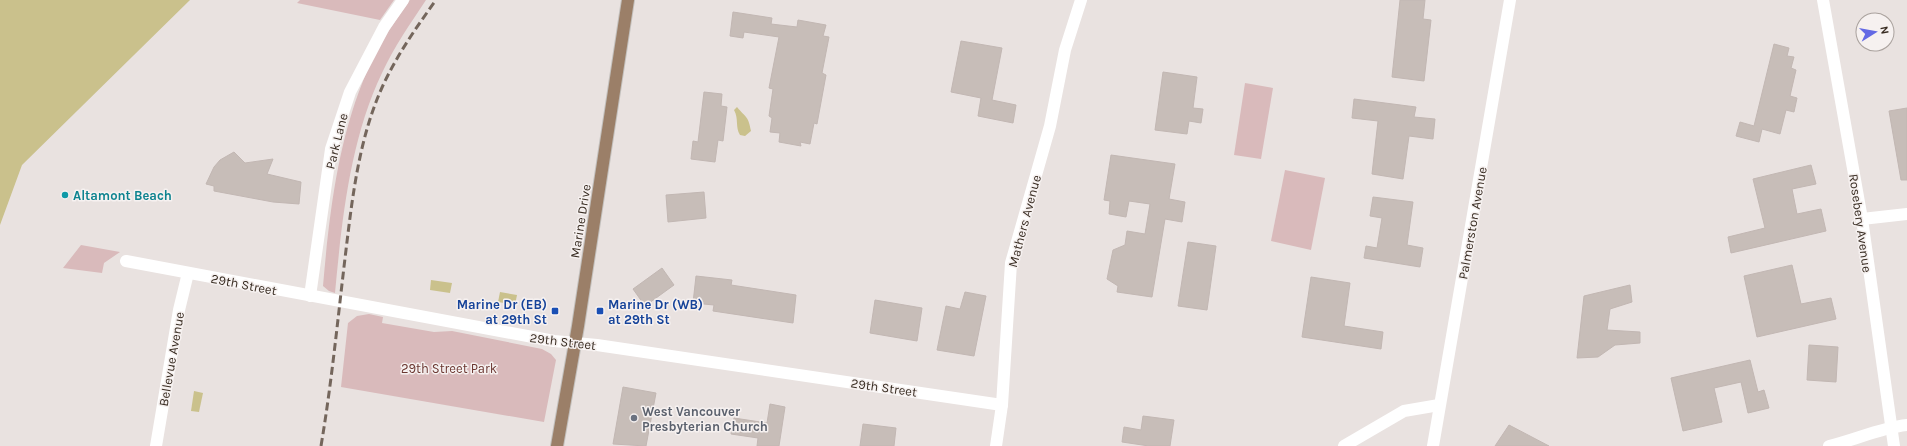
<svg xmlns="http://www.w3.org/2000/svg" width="1907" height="446" viewBox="0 0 1907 446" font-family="Karla,sans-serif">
<rect width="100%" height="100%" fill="#e9e2e0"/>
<g fill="#d9babb">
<polygon points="300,0 394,0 380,20 297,3"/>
<path d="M410,0H426C410,24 394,47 382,73C350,140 342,219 335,293L329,291L323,286C329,217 337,146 363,81C374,52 392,25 410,0Z"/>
<polygon points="1245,83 1273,88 1261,159 1234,155"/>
<polygon points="1285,170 1325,178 1311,250 1271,241"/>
<polygon points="81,245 120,252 104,263 102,273 63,268"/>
<polygon points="369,314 383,317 382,323 434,332 452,331 542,349 551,354 556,360 544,422 341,387 348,323 357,316"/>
</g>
<g fill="#cac18c">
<polygon points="0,0 190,0 22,165 0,225"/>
<path d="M737,107C746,118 748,115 751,131L745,136L740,135C735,127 739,119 734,110Z"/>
<polygon points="431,280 452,283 450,293 430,290"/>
<polygon points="500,292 517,295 515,305 498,302"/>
<polygon points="194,391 203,393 199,412 191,411"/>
</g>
<g fill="#c7bdb8" stroke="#c2b7b3">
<polygon points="1400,0 1425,0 1423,19 1431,20 1424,81 1392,77"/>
<polygon points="733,12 772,18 771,24 797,27 798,20 826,25 823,36 829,37 822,73 826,75 817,124 814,123 810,144 800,142 801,146 779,142 780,133 770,132 772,118 769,116 773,89 769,88 779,37 744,32 743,38 730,36"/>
<polygon points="961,41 1002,48 992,100 1016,105 1013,123 978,116 981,98 951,92"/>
<polygon points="1774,44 1789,48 1787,56 1794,57 1791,68 1796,70 1790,96 1797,98 1794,112 1786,110 1780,134 1762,129 1759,142 1736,136 1740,122 1754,126"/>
<polygon points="1163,72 1197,77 1193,108 1203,109 1201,123 1189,121 1187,134 1155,130"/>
<polygon points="704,92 722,94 721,106 727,107 723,141 718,140 715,162 691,159 693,141 698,142"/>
<polygon points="1354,99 1416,107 1414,117 1435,119 1433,139 1409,136 1403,179 1372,174 1378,121 1352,118"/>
<polygon points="1907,108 1907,180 1901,180 1889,111"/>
<polygon points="234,152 245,163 273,159 267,174 301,182 299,204 273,202 214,191 214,186 206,184 214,167 220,160"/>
<polygon points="1111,155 1175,164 1169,199 1185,202 1182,222 1165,219 1152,297 1117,292 1118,286 1107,279 1113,250 1125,245 1127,231 1145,234 1150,204 1129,201 1126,217 1109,214 1110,201 1104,200"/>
<polygon points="1811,165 1816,184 1792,189 1797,214 1821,209 1826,231 1731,253 1728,237 1765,228 1753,179"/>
<polygon points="704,192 706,218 668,222 666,195"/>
<polygon points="1373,197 1413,202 1407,245 1423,248 1420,267 1364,258 1366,246 1377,248 1382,218 1370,216"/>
<polygon points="1188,242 1216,246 1207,310 1178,306"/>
<polygon points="1792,265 1801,304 1831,298 1836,319 1757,337 1744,276"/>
<polygon points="662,268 674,285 645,306 633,289"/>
<polygon points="696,276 732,280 731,285 796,295 793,323 713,311 714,305 693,303"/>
<polygon points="1311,277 1350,283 1344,326 1383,332 1381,349 1302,337"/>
<polygon points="1630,285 1632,302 1610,309 1607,330 1640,332 1640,343 1615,345 1598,357 1577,358 1584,296"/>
<polygon points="965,292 986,296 974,356 937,350 946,306 960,309"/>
<polygon points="875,300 922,308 917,341 870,333"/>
<polygon points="1809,345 1838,347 1836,382 1807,380"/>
<polygon points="1750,360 1758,392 1764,390 1769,408 1748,413 1741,382 1714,388 1722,422 1683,431 1671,378"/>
<polygon points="623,387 656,393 646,446 613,444"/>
<polygon points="770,404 785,407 779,446 757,446 758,438 731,434 734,418 767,423"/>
<polygon points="1143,416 1174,420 1170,446 1149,446 1122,442 1124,427 1141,430"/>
<polygon points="863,424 896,428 894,446 860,446"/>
<polygon points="1509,425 1549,446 1495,446"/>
</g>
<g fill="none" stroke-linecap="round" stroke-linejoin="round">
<defs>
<polyline id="major" points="557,446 578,326 628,0"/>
</defs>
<use href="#major" stroke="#c3c0bd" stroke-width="14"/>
<g stroke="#fff" stroke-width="12">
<polyline points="1823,0 1862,219 1894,446"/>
<polyline points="1862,219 1907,214"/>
<polyline points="126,261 554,341 597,345 1002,405"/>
<polyline points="310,296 331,149 350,92 384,27 403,0"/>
<polyline points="156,446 179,310 188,273"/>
<polyline points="996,446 1002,405 1011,263 1050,126 1065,50 1081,0"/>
<polyline points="1344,446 1404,411 1439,405"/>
<polyline points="1433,446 1510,0"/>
<path d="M1829,446C1855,440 1880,428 1907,425"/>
</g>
<use href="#major" stroke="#9b7f68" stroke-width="12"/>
<path stroke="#74665c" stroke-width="3" stroke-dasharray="8 4" stroke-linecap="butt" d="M321,446C332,381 338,316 346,250C352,200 358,149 376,102C390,65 413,32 436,0"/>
</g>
<circle fill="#0f9aa8" stroke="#f6f1f0" stroke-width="1.5" cx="65" cy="195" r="4"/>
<g fill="#1a4fb4" stroke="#f6f1f0" stroke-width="1.5">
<rect x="551" y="307" width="8" height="8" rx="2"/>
<rect x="596" y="307" width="8" height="8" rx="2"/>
</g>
<circle fill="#6b7280" stroke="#f6f1f0" stroke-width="1.5" cx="634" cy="418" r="4"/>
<g text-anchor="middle" stroke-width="3" stroke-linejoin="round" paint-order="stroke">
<g font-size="13" fill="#382c22" stroke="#f6f1f0">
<text transform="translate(336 141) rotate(-76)" y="5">Park Lane</text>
<text transform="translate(580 221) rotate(-81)" y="5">Marine Drive</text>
<text transform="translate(1024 221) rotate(-75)" y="5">Mathers Avenue</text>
<text transform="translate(1472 223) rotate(-80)" y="5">Palmerston Avenue</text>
<text transform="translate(1861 223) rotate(82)" y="5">Rosebery Avenue</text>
<text transform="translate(244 284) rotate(11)" y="5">29th Street</text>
<text transform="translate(563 341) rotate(7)" y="5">29th Street</text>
<text transform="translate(171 359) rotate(-80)" y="5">Bellevue Avenue</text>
<text transform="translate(884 387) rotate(8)" y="5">29th Street</text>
</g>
<g font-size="13" font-weight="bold" fill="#0d838f" stroke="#f6f1f0" text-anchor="start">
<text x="73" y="200">Altamont Beach</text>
</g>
<g font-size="13" font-weight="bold" fill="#164399" stroke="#f6f1f0" text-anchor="end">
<text x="547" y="309">Marine Dr (EB)<tspan x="547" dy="15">at 29th St</tspan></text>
<text x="608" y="309" text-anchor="start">Marine Dr (WB)<tspan x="608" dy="15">at 29th St</tspan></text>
</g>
<g font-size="13" fill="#6b3630" stroke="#f6f1f0">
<text x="449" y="373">29th Street Park</text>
</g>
<g font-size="13" font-weight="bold" fill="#5b616d" stroke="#f6f1f0" text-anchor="start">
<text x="642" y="416">West Vancouver<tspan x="642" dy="15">Presbyterian Church</tspan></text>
</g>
</g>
<g transform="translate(1875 32) rotate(79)"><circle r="19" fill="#f6f1f0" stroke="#aaa29e"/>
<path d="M0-3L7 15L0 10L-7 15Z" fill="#6369e4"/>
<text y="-6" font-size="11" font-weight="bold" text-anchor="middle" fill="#382c22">N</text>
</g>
</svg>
